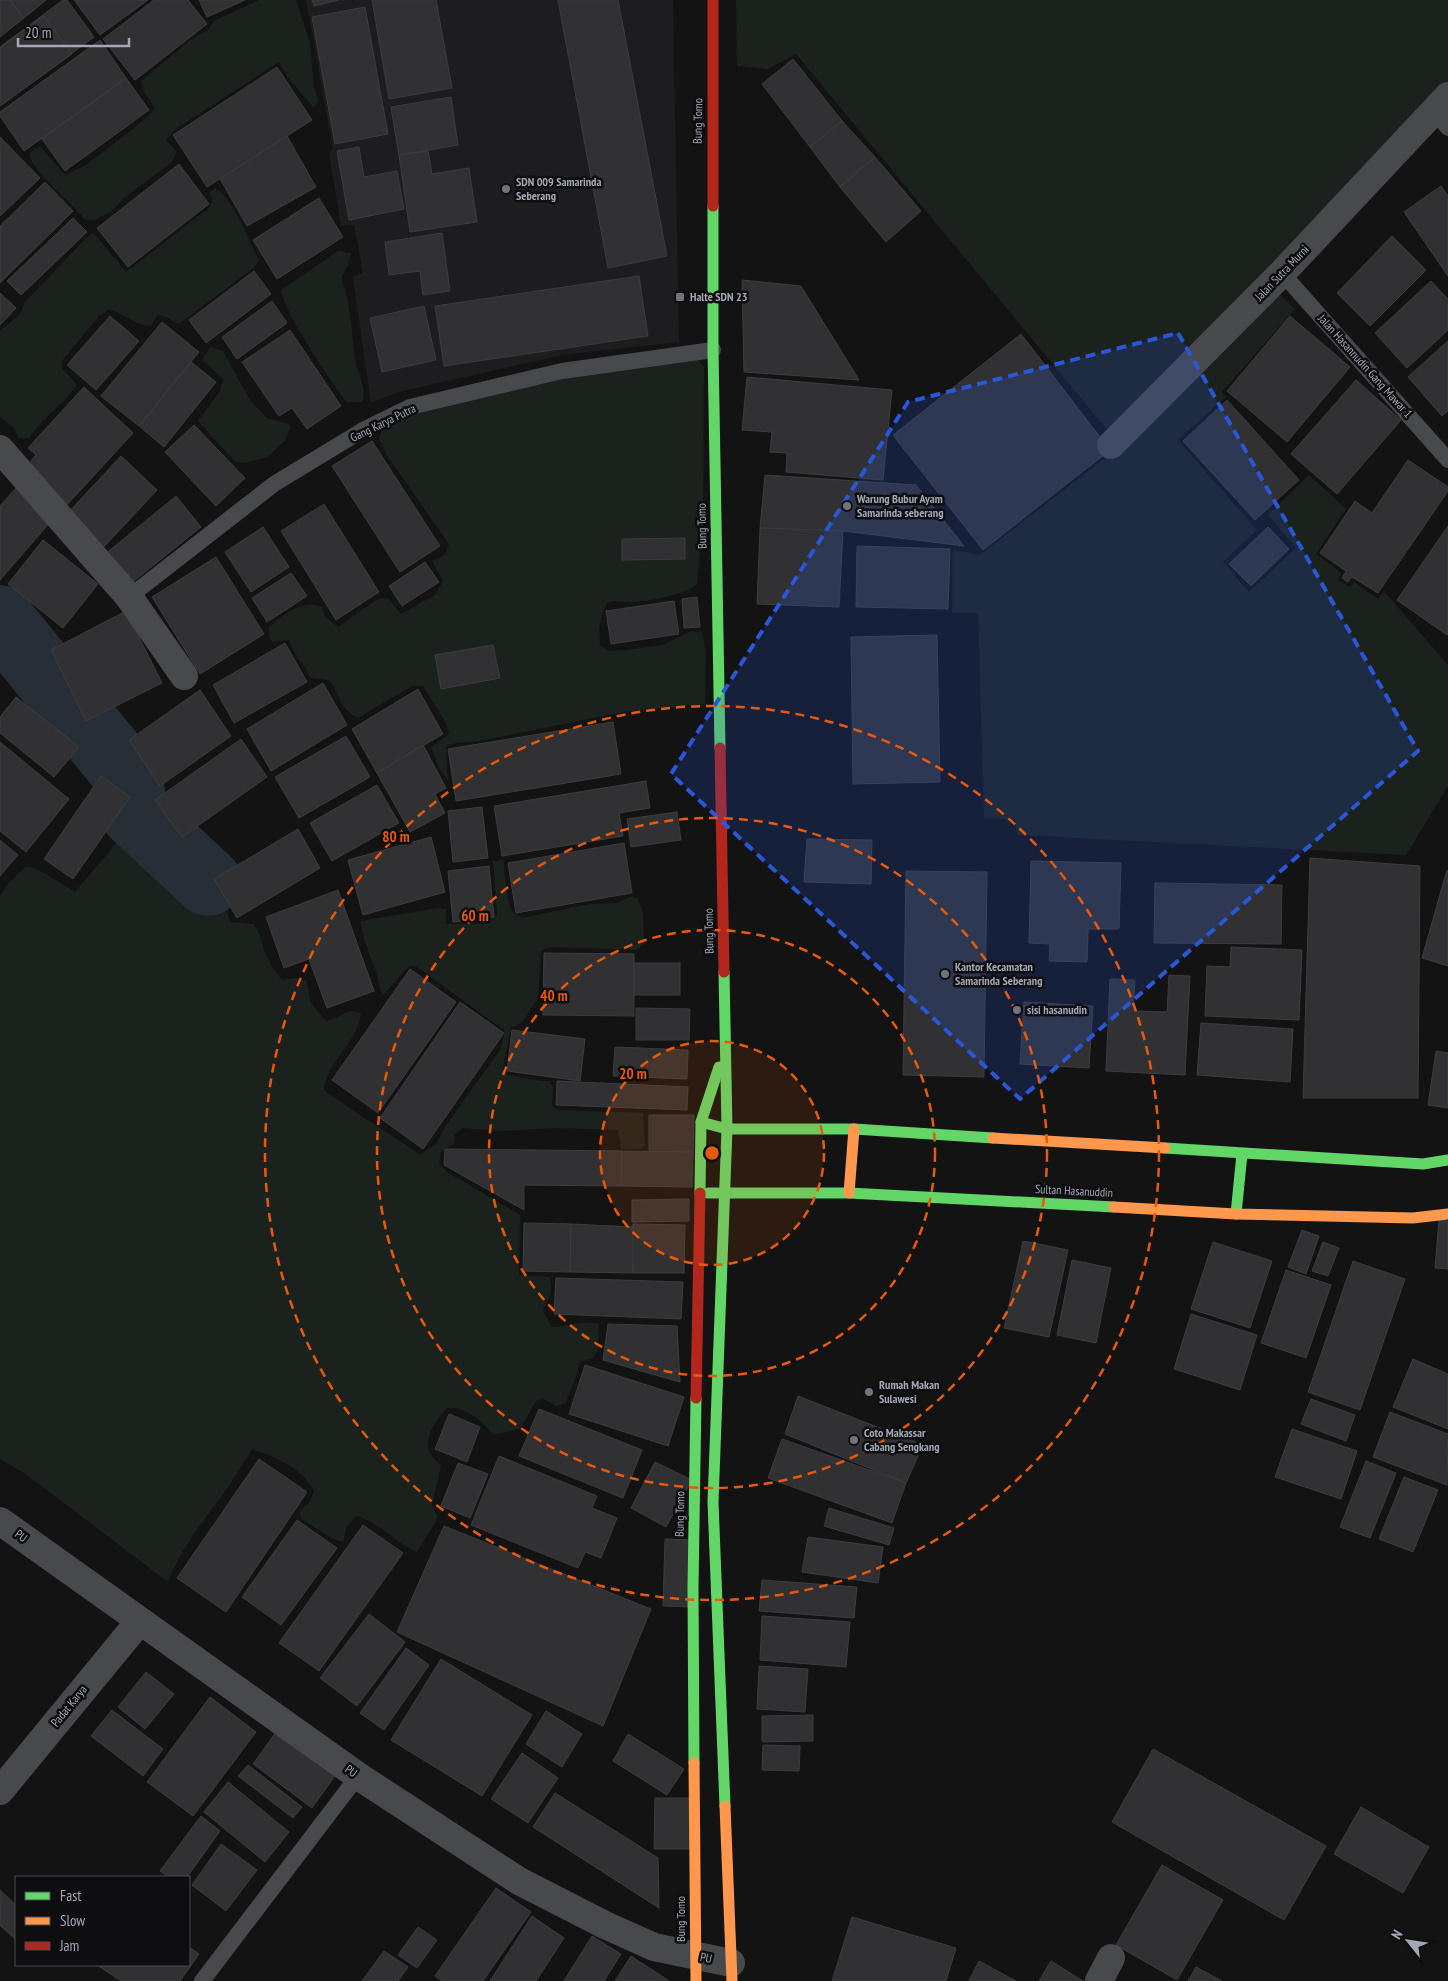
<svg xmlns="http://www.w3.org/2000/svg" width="1448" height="1981" viewBox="0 0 1448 1981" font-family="'PT Sans Narrow',sans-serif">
<rect width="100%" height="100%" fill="#131313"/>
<polygon fill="#1d1d1f" points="306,0 673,0 679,342 562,355 399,392 371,403 353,277 363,273 354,225 341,226 329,153 333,149"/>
<g fill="#1b221d">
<path d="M259,0H296L310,43L314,87L318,100L314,108L288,78L279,62L174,130L166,140L177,152L172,162L125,197L112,211L95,220H85C72,202 31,172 29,153L40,146L65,175L86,165L133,129L154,110C152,98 142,95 141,81L192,39L208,30L214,21Z"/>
<polygon points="736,0 1448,0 1448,84 1114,438 796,54 768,69 737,66"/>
<path d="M215,188C234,199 248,240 259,260L255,267L179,324L164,316L157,315L151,326C135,325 124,314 109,309L99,316L62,361V368L77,385C63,405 42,418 29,438H19L14,428L0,417V331L20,314L25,302L89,235L94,233L126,272L209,208L212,202L210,192Z"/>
<path d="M338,251L351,253L348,265L341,278C352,305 351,331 355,359C358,374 366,386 363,402H346C329,377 286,317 281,290Z"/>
<polygon points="1274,290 1295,309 1222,392 1226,397 1178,440 1257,530 1223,562 1249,592 1296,548 1268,515 1309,475 1346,509 1316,554 1341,573 1338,580 1350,587 1354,582 1378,599 1384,591 1448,665 1448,786 1406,855 1017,835 1015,820 984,818 978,613 952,613 953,550 980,555 1117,449"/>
<polygon points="210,347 223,351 250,400 267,418 291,425 285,441 267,457 245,463 234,461 198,421 220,391 223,379 202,360"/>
<path d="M698,360L704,367L703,522L697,584C685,595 646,602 629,602C620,602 616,599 607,603C600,617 598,628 600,645L610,651L627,650L663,645L691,631L702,632L706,652L705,704L623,712L474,742L456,743L446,747L448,780L440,770L431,747L449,734L446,723L423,686H412L358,718C337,707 342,696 329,680L310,678C305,663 293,654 289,640L272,642L269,637V627C284,614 303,599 322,607L325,617L338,627L366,607L379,599L388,598L401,614L435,595L443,581L432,561L445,555L449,544L388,457L379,439L384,424L413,412L560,376Z"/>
<path d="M137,827L146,840L172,850L199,888L212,897L227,913L231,922L253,924C261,934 261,941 265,953C270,963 275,972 282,980L295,978L307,981L310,1001L326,1022L350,1011L361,1013C357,1045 327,1059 324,1090C355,1114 389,1132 420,1155L436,1144L446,1125L500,1050L505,1031L417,967L410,965L382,996C378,970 364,947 360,921L437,908L446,909V924L487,923L497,915L493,861L504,860C503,867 508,906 512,911C514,914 520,916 522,918L590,904L617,903L630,897L638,899L643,912L644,944L636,950L555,947L546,948L541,952L538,999C528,1009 526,1025 511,1027L503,1067L504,1074L541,1081H550L553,1087L552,1106L558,1110L643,1113L645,1146L639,1149H621L618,1130L553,1128L503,1131L462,1128L455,1135L454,1144L441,1151L439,1163L447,1172L520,1215L519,1275L549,1277C555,1289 548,1299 543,1311L552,1327C568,1326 583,1320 599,1324L598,1350L593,1358C577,1361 580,1364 576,1377C573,1386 568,1394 566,1403L556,1406L544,1399L536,1401L520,1429L493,1435C483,1421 465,1406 447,1408C432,1426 416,1446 441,1465L432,1506L438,1518L417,1552C393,1542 381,1522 356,1516L347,1526L343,1542C330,1540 315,1526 301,1519L300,1511L309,1503L314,1491C302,1467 276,1458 252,1449C243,1462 236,1477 225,1491C204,1520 182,1547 168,1582L27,1475L0,1459V896L6,886L26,866L39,870L75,892L114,846L125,829Z"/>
</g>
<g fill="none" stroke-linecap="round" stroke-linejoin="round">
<polyline stroke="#262e36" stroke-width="68" points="0,619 128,776 135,814 208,882"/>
</g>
<g fill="#313133" stroke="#3c3d40">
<polygon points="0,0 10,0 24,18 0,37"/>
<polygon points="10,0 46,0 24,18"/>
<polygon points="63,0 67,0 94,37 0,106 0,47"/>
<polygon points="74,0 148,0 100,35"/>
<polygon points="154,0 188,0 207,24 135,80 103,39"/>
<polygon points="199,0 245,0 207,17"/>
<polygon points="312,0 339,0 314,6"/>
<polygon points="372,0 436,0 452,88 389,99"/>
<polygon points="558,0 618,0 667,256 608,268"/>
<polygon points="365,7 388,134 335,144 312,17"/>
<polygon points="44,16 72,54 0,106 0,48"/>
<polygon points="100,40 126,78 24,151 0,116 0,112"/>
<polygon points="793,59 842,121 810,147 762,84"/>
<polygon points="277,67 312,120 207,187 173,135"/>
<polygon points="126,78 149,110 65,171 42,139"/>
<polygon points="451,97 458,145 399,155 391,107"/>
<polygon points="842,121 875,157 840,187 810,147"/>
<polygon points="287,136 316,187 247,226 220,179"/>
<polygon points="0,137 40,178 0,216"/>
<polygon points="359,147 364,177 397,171 404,209 349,220 337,151"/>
<polygon points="428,151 432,174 469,168 477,222 410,232 399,155"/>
<polygon points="875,157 921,211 886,242 840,187"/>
<polygon points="179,164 209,204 128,267 97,228"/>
<polygon points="45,182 73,211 0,283 0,226"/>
<polygon points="1441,186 1448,196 1448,276 1404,212"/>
<polygon points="319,198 343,237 277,279 253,240"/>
<polygon points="73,218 87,232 21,295 7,281"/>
<polygon points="442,233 450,291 423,295 420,271 389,275 385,242"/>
<polygon points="1392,236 1426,270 1370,326 1337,293"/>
<polygon points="254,271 271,294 206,343 189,320"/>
<polygon points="639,276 648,336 444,366 435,306"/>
<polygon points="742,280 801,286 859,380 744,372"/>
<polygon points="1431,281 1448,299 1448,330 1407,368 1375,333"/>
<polygon points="0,293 16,308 0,325"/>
<polygon points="272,301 287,323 237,359 222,337"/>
<polygon points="424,306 436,360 382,372 370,318"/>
<polygon points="110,316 139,341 96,390 67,365"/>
<polygon points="1290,316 1350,367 1287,442 1227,391"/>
<polygon points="162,322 199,352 139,426 101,396"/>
<polygon points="290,330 341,406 307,429 292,408 279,416 242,362"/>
<polygon points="1021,334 1110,450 983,550 893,435"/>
<polygon points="1448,341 1448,411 1442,416 1408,377"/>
<polygon points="191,362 216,382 164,447 139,426"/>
<polygon points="747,377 892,390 883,480 786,472 787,453 770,452 772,432 742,430"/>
<polygon points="1356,380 1401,420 1337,494 1291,454"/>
<polygon points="84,387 133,433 65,507 24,469 36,455 28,448"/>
<polygon points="1227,400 1299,480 1255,520 1183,441"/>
<polygon points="194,425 245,478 216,506 165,452"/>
<polygon points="372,441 440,546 400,572 332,466"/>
<polygon points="121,456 157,490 102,549 66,515"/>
<polygon points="1408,460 1448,487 1448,491 1378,593 1352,577 1348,582 1342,578 1346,571 1320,553 1355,501 1372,513"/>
<polygon points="765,475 916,485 964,546 843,531 760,528"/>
<polygon points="16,488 52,520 0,580 0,506"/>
<polygon points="176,496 201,527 129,585 104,555"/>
<polygon points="324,504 379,592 336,620 281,531"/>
<polygon points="1448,526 1448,634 1447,635 1397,600"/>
<polygon points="263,527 289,567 251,592 225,552"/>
<polygon points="1268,527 1289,549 1251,586 1229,564"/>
<polygon points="760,528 843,531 839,607 757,604"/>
<polygon points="685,538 685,559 622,560 622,539"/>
<polygon points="43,540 98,584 63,628 8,584"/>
<polygon points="857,546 950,549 948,609 856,607"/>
<polygon points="216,557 264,634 200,674 152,597"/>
<polygon points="425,562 439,582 402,606 389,586"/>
<polygon points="291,573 307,596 267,622 252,598"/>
<polygon points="697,597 700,627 684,628 682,599"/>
<polygon points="674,601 679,634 611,644 606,611"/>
<polygon points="126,611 162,683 86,721 51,650"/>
<polygon points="937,635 940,782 853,784 851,637"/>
<polygon points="285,643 307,682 234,723 213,685"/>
<polygon points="493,645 500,678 441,689 435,655"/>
<polygon points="323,683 347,725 271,771 247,729"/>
<polygon points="418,689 443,734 377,773 352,729"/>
<polygon points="200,690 231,736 160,786 129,740"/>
<polygon points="16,697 79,747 54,777 0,733 0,717"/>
<polygon points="613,722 621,774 456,801 448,749"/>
<polygon points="346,736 370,777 299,818 275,777"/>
<polygon points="241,739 267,777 182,837 155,800"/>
<polygon points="0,742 69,799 26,852 0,831"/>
<polygon points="423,745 446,788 435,794 445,813 410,832 377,773"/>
<polygon points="101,776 130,797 73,879 44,859"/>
<polygon points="646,781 650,808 619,813 623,836 502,856 494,806"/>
<polygon points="377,785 399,823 332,861 310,823"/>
<polygon points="482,807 488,858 453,862 448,811"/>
<polygon points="677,812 681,840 631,847 627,819"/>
<polygon points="298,829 320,868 237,918 214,879"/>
<polygon points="431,837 445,892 363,915 348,860"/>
<polygon points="807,839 872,840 871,884 804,882"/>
<polygon points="0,840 18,855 0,876"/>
<polygon points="624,843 632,893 516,913 508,863"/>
<polygon points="1310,858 1420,866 1418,1098 1303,1098"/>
<polygon points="1031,861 1121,863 1119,929 1088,929 1087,962 1049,961 1050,944 1029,943"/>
<polygon points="489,866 494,917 453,922 448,871"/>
<polygon points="1447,870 1448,871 1448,966 1422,958"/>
<polygon points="906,871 987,872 984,1077 903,1075"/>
<polygon points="1155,883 1282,885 1281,944 1154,943"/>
<polygon points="338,890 374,991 327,1008 309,959 284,968 266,917"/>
<polygon points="1231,947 1302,950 1299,1020 1205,1016 1207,966 1230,967"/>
<polygon points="544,953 634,954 634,1016 543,1015"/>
<rect x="634" y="963" width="46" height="32"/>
<polygon points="410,969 456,1002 378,1113 332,1080"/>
<polygon points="1169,975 1190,976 1185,1075 1106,1071 1110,979 1135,980 1133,1011 1167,1012"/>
<polygon points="460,1002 504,1033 423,1149 380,1118"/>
<polygon points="1024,1002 1093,1006 1089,1068 1020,1064"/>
<polygon points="636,1008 690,1009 689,1040 636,1040"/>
<polygon points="1201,1023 1293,1029 1290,1082 1197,1075"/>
<polygon points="512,1030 585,1039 580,1081 507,1071"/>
<polygon points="615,1047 688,1050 687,1079 613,1076"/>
<polygon points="1436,1051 1448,1053 1448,1108 1428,1105"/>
<polygon points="557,1081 688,1087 687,1110 556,1105"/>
<polygon points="649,1115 694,1115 693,1152 649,1152"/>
<polygon points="445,1149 622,1151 621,1186 524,1185 524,1210 444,1165"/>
<polygon points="622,1151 693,1152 692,1187 621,1186"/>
<polygon points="689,1199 689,1221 632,1222 632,1200"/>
<polygon points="1439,1220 1448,1221 1448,1269 1435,1268"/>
<polygon points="524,1223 571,1224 570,1272 523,1271"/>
<polygon points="571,1224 634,1227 633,1273 570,1272"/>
<polygon points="633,1224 685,1225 684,1273 633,1273"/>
<polygon points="1302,1230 1319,1236 1306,1274 1288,1267"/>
<polygon points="1023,1241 1068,1250 1049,1337 1004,1328"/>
<polygon points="1213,1242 1272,1261 1250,1328 1191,1309"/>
<polygon points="1323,1242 1339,1248 1328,1276 1312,1271"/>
<polygon points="1072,1260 1111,1268 1096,1343 1057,1335"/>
<polygon points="1353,1261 1405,1279 1360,1410 1308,1392"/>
<polygon points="1286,1270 1331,1285 1306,1358 1261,1343"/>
<polygon points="556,1278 683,1282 681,1319 554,1314"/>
<polygon points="1191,1314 1257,1335 1240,1390 1174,1369"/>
<polygon points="608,1324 677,1326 680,1382 603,1360"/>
<polygon points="1413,1359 1448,1374 1448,1429 1393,1407"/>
<polygon points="585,1365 684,1397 668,1446 569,1414"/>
<polygon points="798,1396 923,1445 906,1483 785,1434"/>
<polygon points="1311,1399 1355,1415 1346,1441 1301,1424"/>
<polygon points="539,1409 642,1450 623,1498 519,1456"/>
<polygon points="1390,1412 1448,1434 1447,1485 1373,1457"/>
<polygon points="449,1414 480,1427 467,1462 435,1449"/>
<polygon points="1292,1429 1357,1451 1341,1499 1275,1477"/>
<polygon points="782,1439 906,1483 892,1523 768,1478"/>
<polygon points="499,1456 597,1496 592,1508 617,1518 601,1558 585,1552 578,1568 471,1525"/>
<polygon points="259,1459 307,1492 226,1612 177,1578"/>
<polygon points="1366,1461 1396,1473 1370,1538 1340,1527"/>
<polygon points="655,1462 692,1480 666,1527 631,1508"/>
<polygon points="458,1463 488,1474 470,1518 441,1506"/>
<polygon points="1404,1477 1438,1490 1413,1552 1379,1539"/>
<polygon points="829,1508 894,1528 889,1545 824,1526"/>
<polygon points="297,1520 337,1548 281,1625 242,1597"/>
<polygon points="363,1525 403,1553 319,1671 279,1643"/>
<polygon points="444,1526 651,1609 603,1726 397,1632"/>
<polygon points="808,1537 883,1547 878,1583 802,1572"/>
<polygon points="665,1539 693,1540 690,1607 663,1606"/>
<polygon points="762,1580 857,1587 854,1618 759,1611"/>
<polygon points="369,1614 405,1642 357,1706 320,1678"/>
<polygon points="762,1616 850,1622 846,1667 760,1660"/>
<polygon points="406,1648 429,1665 384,1730 360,1713"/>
<polygon points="441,1659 532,1715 482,1796 391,1740"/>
<polygon points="759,1666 808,1669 805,1712 757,1709"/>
<polygon points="146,1672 174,1694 145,1729 118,1707"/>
<polygon points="210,1697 256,1732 193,1816 147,1782"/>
<polygon points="112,1710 163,1749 143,1776 91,1736"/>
<polygon points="546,1711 582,1734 562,1767 526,1744"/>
<polygon points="813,1715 813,1741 762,1742 762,1716"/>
<polygon points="279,1728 339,1770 312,1808 253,1764"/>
<polygon points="628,1734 684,1769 667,1795 613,1761"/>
<polygon points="763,1745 800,1746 799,1771 762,1770"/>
<polygon points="1153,1749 1326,1846 1284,1920 1112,1822"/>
<polygon points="522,1753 558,1778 528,1823 491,1799"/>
<polygon points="248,1765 302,1807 293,1818 238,1776"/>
<polygon points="228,1782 289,1832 265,1862 204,1812"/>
<polygon points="555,1793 658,1858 659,1908 533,1827"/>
<polygon points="655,1798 692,1798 691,1849 654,1849"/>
<polygon points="1361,1807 1429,1847 1403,1893 1334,1854"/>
<polygon points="201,1816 220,1831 187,1877 169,1877 160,1871"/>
<polygon points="221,1844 257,1870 226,1911 192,1885"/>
<polygon points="1162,1865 1223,1900 1177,1980 1116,1945"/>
<polygon points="496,1888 531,1912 483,1981 442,1981 435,1976"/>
<polygon points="0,1890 16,1905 16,1940 0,1925"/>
<polygon points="532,1916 564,1938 536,1981 490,1981"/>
<polygon points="852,1917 956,1948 946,1981 832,1981"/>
<polygon points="418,1927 437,1940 417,1968 398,1955"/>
<polygon points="592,1936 621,1954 604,1981 564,1981"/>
<polygon points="189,1947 199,1954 180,1981 121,1981 97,1965 189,1965"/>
<polygon points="384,1951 408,1967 398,1981 362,1981"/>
<polygon points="631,1956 669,1981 615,1981"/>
<polygon points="979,1961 1016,1981 969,1981"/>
<polygon points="1051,1961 1083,1981 1039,1981"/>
<polygon points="1196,1967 1222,1981 1188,1981"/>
</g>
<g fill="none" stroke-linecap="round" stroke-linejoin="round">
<g stroke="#47494c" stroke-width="16">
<polyline points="1433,110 1448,128"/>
<polyline points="1282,273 1448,460"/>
<polyline points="129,597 274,484 363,430 410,407 562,371 713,350"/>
<polyline points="202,1981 358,1776"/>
</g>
<g stroke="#47494c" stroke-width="28">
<polyline points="1111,445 1282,273 1448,96"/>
<polyline points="0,449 129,597 184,676"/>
<polyline points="0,1521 358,1776 519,1881 605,1925 654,1947 731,1963"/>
<polyline points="0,1791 139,1622"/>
<polyline points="1099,1981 1111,1958"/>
</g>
<g stroke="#63d668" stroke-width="11">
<polyline points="713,206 713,350 720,748"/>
<polyline points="724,972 727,1129"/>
<polyline points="701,1122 719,1067"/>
<polyline points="1165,1148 1423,1164 1448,1160"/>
<polyline points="700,1193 701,1122 727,1129 854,1129 993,1138"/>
<polyline points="708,1193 849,1193 1114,1207"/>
<polyline points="1236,1214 1242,1154"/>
<polyline points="694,1763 693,1588 696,1398"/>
<polyline points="725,1806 713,1502 727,1129"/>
</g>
<g stroke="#ff974d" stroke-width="11">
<polyline points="993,1138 1165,1148"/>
<polyline points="849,1193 854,1129"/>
<polyline points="1114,1207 1236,1214 1413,1218 1448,1214"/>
<polyline points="694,1763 696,1981"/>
<polyline points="725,1806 732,1981"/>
</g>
<g stroke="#b3261e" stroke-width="11">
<polyline points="713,0 713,206"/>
<polyline points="720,748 724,972"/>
<polyline points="696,1398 700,1193"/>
</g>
</g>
<path fill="#2a57d5" fill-opacity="0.2" stroke="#2a57d5" stroke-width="4" stroke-dasharray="10 6" stroke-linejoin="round" d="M1178,333L1418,751L1020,1099L671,774L908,402Z"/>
<circle cx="712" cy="1153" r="112" fill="#e8590c" fill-opacity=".12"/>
<g fill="none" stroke="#e8590c" stroke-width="2.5" stroke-dasharray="9 6">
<circle cx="712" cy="1153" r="112"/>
<circle cx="712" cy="1153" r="223"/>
<circle cx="712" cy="1153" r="335"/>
<circle cx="712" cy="1153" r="447"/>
</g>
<g fill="#71747d" stroke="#0e0d0f" stroke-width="2">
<circle cx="506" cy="189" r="5"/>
<rect x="675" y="292" width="10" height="10" rx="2.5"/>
<circle cx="847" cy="506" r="5"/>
<circle cx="945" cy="974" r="5"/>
<circle cx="1017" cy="1010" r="5"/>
<circle cx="869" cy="1392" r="5"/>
<circle cx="854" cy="1440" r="5"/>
</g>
<g text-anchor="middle" stroke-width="5" stroke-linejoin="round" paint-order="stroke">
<g font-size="12" fill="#a3a8b6" stroke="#0e0d0f">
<text transform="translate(698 121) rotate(-89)" y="4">Bung Tomo</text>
<text transform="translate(1282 273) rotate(-46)" y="4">Jalan Sutra Murni</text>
<text transform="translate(1365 366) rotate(48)" y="4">Jalan Hasannudin Gang Mawar 1</text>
<text transform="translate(383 423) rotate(-26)" y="4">Gang Karya Putra</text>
<text transform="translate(702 526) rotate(-91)" y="4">Bung Tomo</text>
<text transform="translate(709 931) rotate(-91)" y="4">Bung Tomo</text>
<text transform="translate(1074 1191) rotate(3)" y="4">Sultan Hasanuddin</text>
<text transform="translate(680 1514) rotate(-89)" y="4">Bung Tomo</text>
<text transform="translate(21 1536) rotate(36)" y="4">PU</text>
<text transform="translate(69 1706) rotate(-51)" y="4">Padat Karya</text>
<text transform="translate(351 1771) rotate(35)" y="4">PU</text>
<text transform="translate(681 1919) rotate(-90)" y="4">Bung Tomo</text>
<text transform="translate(706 1958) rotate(12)" y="4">PU</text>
</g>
<g font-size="12" font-weight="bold" fill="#a3a8b6" stroke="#0e0d0f" text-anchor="start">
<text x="516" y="186">SDN 009 Samarinda<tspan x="516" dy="14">Seberang</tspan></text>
<text x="690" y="301">Halte SDN 23</text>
<text x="857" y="503">Warung Bubur Ayam<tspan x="857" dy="14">Samarinda seberang</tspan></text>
<text x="955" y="971">Kantor Kecamatan<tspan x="955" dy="14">Samarinda Seberang</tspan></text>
<text x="1027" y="1014">sisi hasanudin</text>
<text x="879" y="1389">Rumah Makan<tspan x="879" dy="14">Sulawesi</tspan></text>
<text x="864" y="1437">Coto Makassar<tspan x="864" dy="14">Cabang Sengkang</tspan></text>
</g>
</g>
<circle cx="712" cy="1153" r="8" fill="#e8590c" stroke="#0e0d0f" stroke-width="2.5"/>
<g font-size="15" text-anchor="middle" font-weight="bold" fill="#e8590c" stroke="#0e0d0f" stroke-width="5" stroke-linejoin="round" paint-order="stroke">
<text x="396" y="842">80 m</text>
<text x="475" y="921">60 m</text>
<text x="554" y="1001">40 m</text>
<text x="633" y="1079">20 m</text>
</g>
<rect x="15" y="1876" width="175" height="90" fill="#0e0d0f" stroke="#4a4b52"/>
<rect x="25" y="1892" width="25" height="8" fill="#63d668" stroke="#4a4b52"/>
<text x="60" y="1901" font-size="15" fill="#a3a8b6">Fast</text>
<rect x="25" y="1917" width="25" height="8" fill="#ff974d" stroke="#4a4b52"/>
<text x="60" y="1926" font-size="15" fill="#a3a8b6">Slow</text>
<rect x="25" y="1942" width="25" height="8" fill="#b3261e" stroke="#4a4b52"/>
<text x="60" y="1951" font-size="15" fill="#a3a8b6">Jam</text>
<g transform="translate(1408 1941) rotate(300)" stroke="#0e0d0f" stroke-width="4" paint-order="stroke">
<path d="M0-4L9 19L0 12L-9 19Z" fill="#a3a8b6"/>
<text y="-8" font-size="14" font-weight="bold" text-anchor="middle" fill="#a3a8b6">N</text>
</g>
<path d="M18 38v8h111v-8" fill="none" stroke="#a3a8b6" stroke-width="2.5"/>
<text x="25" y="38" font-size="15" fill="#a3a8b6" stroke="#0e0d0f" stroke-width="4" paint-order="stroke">20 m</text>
</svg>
